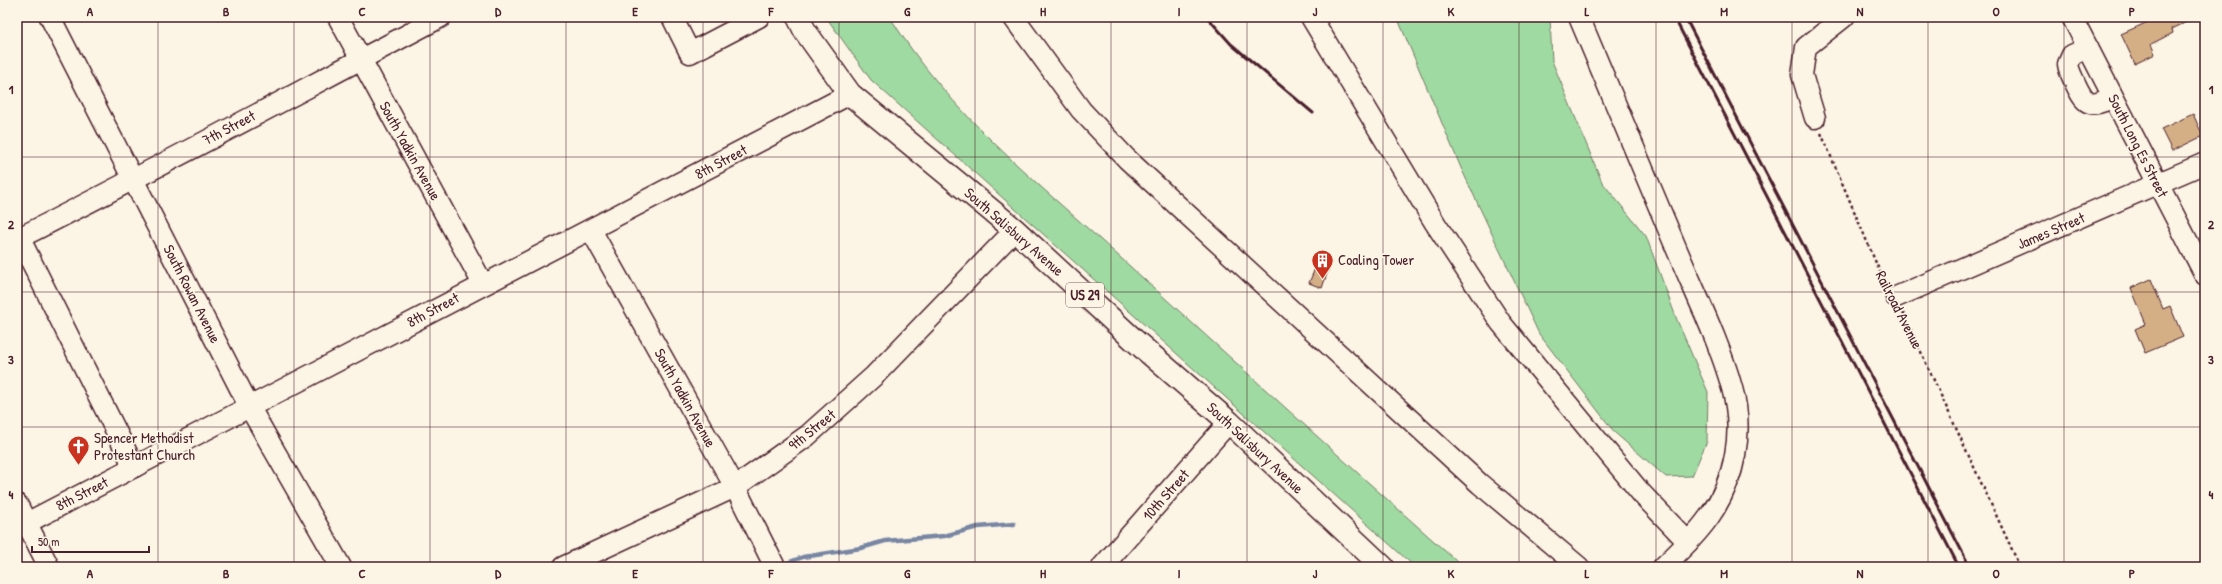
<svg xmlns="http://www.w3.org/2000/svg" width="2222" height="584" viewBox="0 0 2222 584" font-family="'Patrick Hand',sans-serif">
<rect width="100%" height="100%" fill="#fcf5e5"/>
<filter id="ink" filterUnits="userSpaceOnUse"><feTurbulence type="fractalNoise" baseFrequency=".025" numOctaves="2"/><feDisplacementMap in="SourceGraphic" scale="8" xChannelSelector="R" yChannelSelector="G"/><feConvolveMatrix kernelMatrix="1 2 1 2 8 2 1 2 1" color-interpolation-filters="sRGB"/></filter>
<g filter="url(#ink)">
<g fill="#9edaa1" stroke="#747c66">
<path d="M826,17H890C949,113 1039,184 1122,259C1235,362 1348,465 1463,567H1415L871,80Z"/>
<polygon points="1397,17 1550,17 1552,61 1602,182 1646,236 1677,320 1708,392 1707,441 1692,476 1666,477 1615,433 1539,334 1461,168"/>
</g>
<g fill="none" stroke-linecap="round" stroke-linejoin="round">
<polyline stroke="#7886a4" stroke-width="4.5" points="787,563 803,557 861,548 885,541 944,536 978,527 1014,524"/>
</g>
<g fill="#d4af86" stroke="#4a1f2b">
<polygon points="2159,17 2197,17 2172,29 2173,33 2151,44 2155,54 2135,64 2121,34"/>
<polygon points="2193,114 2203,136 2172,151 2161,129"/>
<polygon points="1318,261 1330,265 1322,288 1309,283"/>
<polygon points="2151,279 2163,309 2170,306 2183,337 2145,353 2135,329 2146,324 2131,288"/>
</g>
<g fill="none" stroke-linecap="round" stroke-linejoin="round">
<defs>
<g id="minor">
<polyline points="50,17 250,408 341,567"/>
<polyline points="338,17 483,284"/>
<polyline points="672,17 690,53 759,17"/>
<polyline points="1013,17 1081,110 1127,159 1480,484 1579,567"/>
<polyline points="1311,17 1435,223 1501,323 1641,493 1688,542"/>
<path d="M1579,17C1612,95 1644,172 1677,250C1696,295 1719,341 1732,388C1738,409 1739,434 1735,455C1726,505 1698,534 1663,567"/>
<polyline points="2072,17 2205,275"/>
<path d="M2088,48L2072,55L2068,64C2069,72 2073,78 2076,85C2087,108 2091,106 2113,98"/>
<polyline points="1815,118 1802,75 1806,47 1844,17"/>
<polyline points="591,230 735,487 775,567"/>
<polyline points="19,237 134,467"/>
<path d="M17,239C160,167 300,91 441,17"/>
<polyline points="1896,297 2205,163"/>
<polyline points="17,504 49,567"/>
<polyline points="17,528 850,94"/>
<polyline points="563,567 735,487 807,436 874,376 1015,230"/>
<polyline points="1102,567 1229,422"/>
</g>
<polyline id="major" points="798,17 805,31 850,94 1015,230 1134,340 1229,422 1383,567"/>
</defs>
<use href="#minor" stroke="#4a1f2b" stroke-width="23"/>
<use href="#major" stroke="#4a1f2b" stroke-width="25"/>
<g stroke="#4a1f2b" stroke-width="2.5" stroke-dasharray="3 3" stroke-linecap="butt">
<polyline points="1821,133 1879,270 1887,284"/>
<polyline points="1903,313 2020,567"/>
</g>
<use href="#minor" stroke="#fcf5e5" stroke-width="20"/>
<use href="#major" stroke="#fcf5e5" stroke-width="22"/>
<g stroke="#4a1f2b" stroke-width="3">
<polyline points="1207,17 1231,44 1313,113"/>
<polyline points="1674,17 1959,567"/>
<polyline points="1685,17 1970,567"/>
</g>
</g>
</g>
<path fill="none" stroke="#4a1f2b" stroke-width="1" stroke-opacity="0.55" d="M158,17V567M294,17V567M430,17V567M566,17V567M703,17V567M839,17V567M975,17V567M1111,17V567M1247,17V567M1383,17V567M1519,17V567M1656,17V567M1792,17V567M1928,17V567M2064,17V567M17,157H2205M17,292H2205M17,427H2205"/>
<defs>
<symbol id="building-pin" viewBox="-11 -11 22 30"><path d="M0 17L-7.5 6A9.5 9.5 0 1 1 7.5 6Z" fill="#c8321e" stroke="#fcf5e5"/><path d="M-4-6H4V6H1V3H-1V6H-4ZM-2.5-4.3h1.7v1.8h-1.7ZM.8-4.3h1.7v1.8H.8ZM-2.5-1h1.7V.8h-1.7ZM.8-1h1.7V.8H.8Z" fill="#fff"/></symbol>
<symbol id="church-pin" viewBox="-11 -11 22 30"><path d="M0 17L-7.5 6A9.5 9.5 0 1 1 7.5 6Z" fill="#c8321e" stroke="#fcf5e5"/><path d="M-1.2-6h2.4v3.5h3.3v2.4h-3.3V6h-2.4V-.1h-3.3v-2.4h3.3Z" fill="#fff"/></symbol>
</defs>
<g fill-rule="evenodd">
<use href="#building-pin" x="1310" y="248" width="25" height="34"/>
<use href="#church-pin" x="66" y="434" width="25" height="34"/>
</g>
<g text-anchor="middle" stroke-width="3.5" stroke-linejoin="round" paint-order="stroke">
<rect fill="#fcf5e5" stroke="#7f5f63" stroke-width="1" x="1066" y="283" width="38" height="24" rx="3"/>
<g font-size="14" font-weight="bold" fill="#4a1f2b">
<text x="1085" y="300">US 29</text>
</g>
<g font-size="15" fill="#4a1f2b" stroke="#fcf5e5">
<text transform="translate(229 128) rotate(-28)" y="5">7th Street</text>
<text transform="translate(2138 146) rotate(63)" y="5">South Long Es Street</text>
<text transform="translate(410 151) rotate(61)" y="5">South Yadkin Avenue</text>
<text transform="translate(721 162) rotate(-28)" y="5">8th Street</text>
<text transform="translate(2051 231) rotate(-23)" y="5">James Street</text>
<text transform="translate(1014 232) rotate(41)" y="5">South Salisbury Avenue</text>
<text transform="translate(192 294) rotate(63)" y="5">South Rowan Avenue</text>
<text transform="translate(433 310) rotate(-28)" y="5">8th Street</text>
<text transform="translate(1899 310) rotate(63)" y="5">Railroad Avenue</text>
<text transform="translate(685 398) rotate(61)" y="5">South Yadkin Avenue</text>
<text transform="translate(812 430) rotate(-39)" y="5">9th Street</text>
<text transform="translate(1255 448) rotate(43)" y="5">South Salisbury Avenue</text>
<text transform="translate(82 494) rotate(-27)" y="5">8th Street</text>
<text transform="translate(1166 495) rotate(-49)" y="5">10th Street</text>
</g>
<g font-size="15" fill="#4a1f2b" stroke="#fcf5e5" text-anchor="start">
<text x="1338" y="265">Coaling Tower</text>
<text x="94" y="443">Spencer Methodist<tspan x="94" dy="17">Protestant Church</tspan></text>
</g>
</g>
<rect width="2222" height="584" fill="none" stroke="#fcf5e5" stroke-width="44"/>
<path d="M32 546v6h117v-6" fill="none" stroke="#4a1f2b" stroke-width="2"/>
<text x="38" y="546" font-size="12" fill="#4a1f2b" stroke="#fcf5e5" stroke-width="3" paint-order="stroke">50 m</text>
<rect x="22" y="22" width="2178" height="540" fill="none" stroke="#4a1f2b" stroke-width="1.5"/>
<g font-size="13" text-anchor="middle" font-weight="bold" fill="#4a1f2b">
<text x="90" y="16">A</text>
<text x="226" y="16">B</text>
<text x="362" y="16">C</text>
<text x="498" y="16">D</text>
<text x="635" y="16">E</text>
<text x="771" y="16">F</text>
<text x="907" y="16">G</text>
<text x="1043" y="16">H</text>
<text x="1179" y="16">I</text>
<text x="1315" y="16">J</text>
<text x="1451" y="16">K</text>
<text x="1587" y="16">L</text>
<text x="1724" y="16">M</text>
<text x="1860" y="16">N</text>
<text x="1996" y="16">O</text>
<text x="2132" y="16">P</text>
<text x="11" y="94">1</text>
<text x="2211" y="94">1</text>
<text x="11" y="229">2</text>
<text x="2211" y="229">2</text>
<text x="11" y="364">3</text>
<text x="2211" y="364">3</text>
<text x="11" y="499">4</text>
<text x="2211" y="499">4</text>
<text x="90" y="578">A</text>
<text x="226" y="578">B</text>
<text x="362" y="578">C</text>
<text x="498" y="578">D</text>
<text x="635" y="578">E</text>
<text x="771" y="578">F</text>
<text x="907" y="578">G</text>
<text x="1043" y="578">H</text>
<text x="1179" y="578">I</text>
<text x="1315" y="578">J</text>
<text x="1451" y="578">K</text>
<text x="1587" y="578">L</text>
<text x="1724" y="578">M</text>
<text x="1860" y="578">N</text>
<text x="1996" y="578">O</text>
<text x="2132" y="578">P</text>
</g>
</svg>
